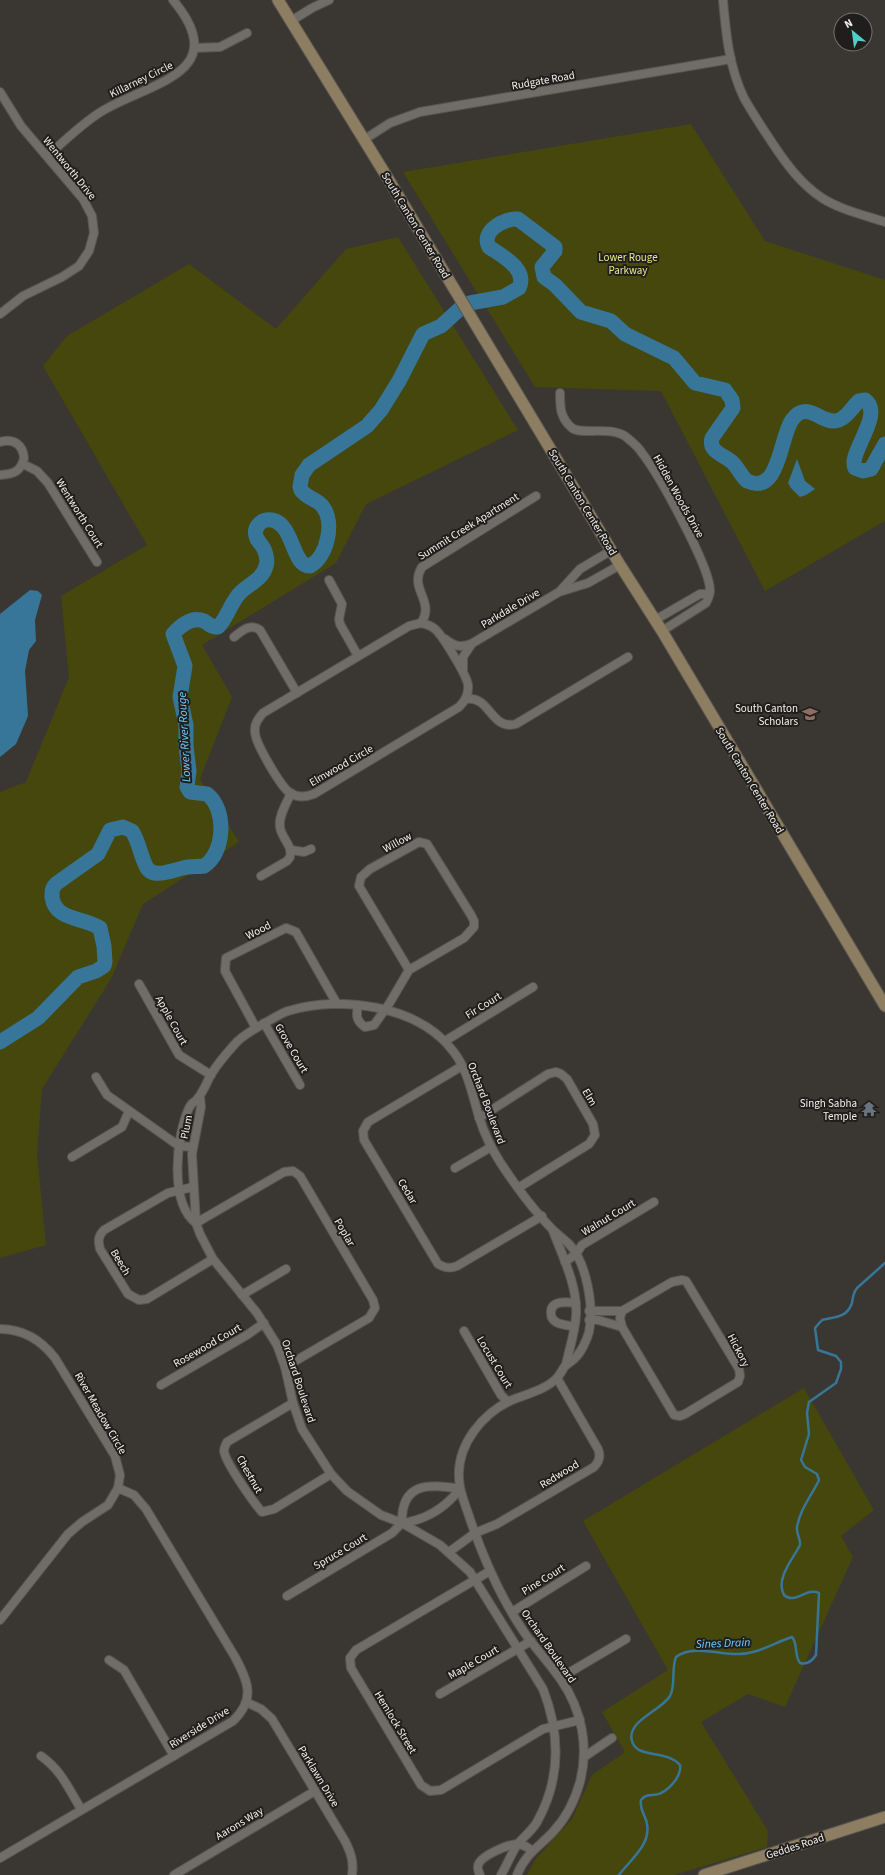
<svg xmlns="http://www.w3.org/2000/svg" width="885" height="1875" viewBox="0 0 885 1875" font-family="'Source Sans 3',sans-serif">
<rect width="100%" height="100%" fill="#3a3732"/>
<g fill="#45470d">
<polygon points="691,124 765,241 885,280 885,521 765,591 661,391 535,387 403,172"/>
<polygon points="398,237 518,430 366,504 336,563 202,645 232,697 200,779 239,842 143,904 111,979 42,1089 37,1154 46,1245 0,1258 0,792 26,782 69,677 61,596 147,545 43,366 67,336 189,264 276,329 346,249"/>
<polygon points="804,1388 874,1510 841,1536 853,1557 785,1707 748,1694 701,1722 768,1831 767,1847 674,1875 527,1875 535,1860 572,1819 592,1775 625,1752 602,1712 668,1670 583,1521"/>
</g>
<g fill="#377698">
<polygon points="797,459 805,481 815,489 806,495 800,497 791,488 788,483"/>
<polygon points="30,590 38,591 42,595 35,620 36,641 29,650 25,671 28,716 16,744 0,757 0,614"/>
</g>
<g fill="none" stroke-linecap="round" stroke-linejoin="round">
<path stroke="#377698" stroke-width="2.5" d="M619,1875C630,1860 651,1845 647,1824C646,1815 639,1811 641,1800C647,1792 654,1797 661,1793C670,1789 682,1775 680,1765C669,1753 652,1756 639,1750C636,1748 633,1745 632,1741C626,1721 661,1711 670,1696C676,1685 671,1669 676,1657C692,1645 718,1654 736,1654C757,1655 773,1643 792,1637C798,1643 794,1656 800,1663C807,1665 812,1661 816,1655L819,1593C806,1587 795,1605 784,1595C775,1579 793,1559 800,1545C801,1539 796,1534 797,1527C800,1509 812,1495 819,1480L817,1474L805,1467L801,1460L809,1434L807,1413L809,1402L836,1383L841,1369V1362L836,1356L818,1350L815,1328L822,1320C834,1317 847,1318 852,1303C853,1297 853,1293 857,1288L885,1263"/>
<path stroke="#377698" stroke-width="15" d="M0,1042L38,1018L78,977L96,971L104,966L105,962L104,946L100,928C84,917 55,921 52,897C52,891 52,887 57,883L98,854L110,830L123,827L132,831C139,842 140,854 146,866C152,880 173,870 183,868C189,866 197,867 204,866C225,853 227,809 207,794L190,792L187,787L189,771L186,746V725L180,697L185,666L173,634C181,625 192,616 204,621C209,624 212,628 218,627C228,617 231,601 241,592C249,584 263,579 266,566C268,561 266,554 264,549C262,545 259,542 257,539C252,528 261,518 272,520C294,524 292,567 310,566C327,557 335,523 323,507C318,499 307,499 301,490L300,487L302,475L309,465L367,426L381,410L399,381L423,334L441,326L464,305L470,303L503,297L519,288C528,269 502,256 489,247C480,231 505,218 518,219L555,247V251L542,267L544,277L555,285L581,312L611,321L625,334L674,358L695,383L725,390L732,400L733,408L712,438C708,453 726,455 733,463C739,469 741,476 747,481C780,496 780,436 792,420C808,398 823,427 839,420C848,417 852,407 859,401L865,400C885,414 847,454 855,468L863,471L871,469L885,444"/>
<defs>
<g id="street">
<path d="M723,0C726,34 729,67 744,98C753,114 763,129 773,144C787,165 801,184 822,198C841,210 864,215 885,222"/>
<polyline points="291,21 312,8 329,0"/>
<polyline points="194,48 220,47 247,33"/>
<polyline points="0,92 21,126 83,199 92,216 94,233 89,251 79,266 62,277 23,296 0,314"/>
<polyline points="365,139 390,123 420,112 731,59"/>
<path d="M47,156C65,141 83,122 104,110C153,82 233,72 173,0"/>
<path d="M560,393C560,407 560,418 572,428C581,435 608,426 625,436C631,441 638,446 642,453C658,473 711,568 710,591C710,595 708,599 706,603L662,631"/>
<path d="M0,442C14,438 23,445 24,458C21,472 13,474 0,475"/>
<polyline points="23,464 37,471 48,483 97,562"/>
<polyline points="329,580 342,604 339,619 340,624 358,656"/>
<polyline points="560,591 580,569 612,550"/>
<polyline points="655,620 700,594 709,594"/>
<path d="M421,623C426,624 430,625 435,629C443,636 467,676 468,685C469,694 465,701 459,707L314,794C306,797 298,798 290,793C281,787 255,743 255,732C254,724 258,719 263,713L409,626Z"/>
<path d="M421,623C436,601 408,589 422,567L536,496"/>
<path d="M234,637C242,631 250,623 260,630L297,693"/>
<path d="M445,639C454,646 460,648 471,644L559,592L588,583L620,565"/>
<polyline points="463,671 463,657 471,645"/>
<path d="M466,699C490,695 491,731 516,724L628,657"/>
<polyline points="291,850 304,852 311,849"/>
<path d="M261,876L287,861L290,857C293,845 281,838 280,827C278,816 287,803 291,793"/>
<polyline points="139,984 179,1055 211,1075"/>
<path d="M358,1005C356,1015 356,1021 365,1027L374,1025L389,1004L409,970L464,938L474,927V921L471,915L427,844L419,842L370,869L361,877L359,886L409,970"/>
<polyline points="264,1023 300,1085"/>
<polyline points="256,1028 225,971 226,958 286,928 296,932 337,1004"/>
<polyline points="445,1041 533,987"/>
<path d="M462,1066L368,1122L363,1131L364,1140L438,1264C445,1268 450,1269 457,1266L542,1216"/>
<polyline points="96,1077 107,1095 179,1146 193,1147"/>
<path d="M200,1097L201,1107L192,1154L196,1223L200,1234L213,1259L257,1313L277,1345L285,1367L293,1403L302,1429L331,1474L347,1491L381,1515L402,1523L440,1545L470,1572L543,1689C560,1733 561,1779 537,1822C532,1831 523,1837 517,1845C511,1854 507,1865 501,1875"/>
<polyline points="479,1118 548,1074 556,1072 561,1074 567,1079 593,1124 595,1135 589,1144 518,1188"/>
<polyline points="72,1157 122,1127 129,1111"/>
<polyline points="455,1168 491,1147"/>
<path d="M193,1187L168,1193L104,1230C98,1236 98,1241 100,1249L128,1294L139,1300L147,1299L213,1259"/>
<path d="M196,1223C169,1203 176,1136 189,1108C194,1099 192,1106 198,1098C204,1091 207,1081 212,1073C218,1063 226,1054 234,1045C241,1036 253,1030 263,1024C271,1020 279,1014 288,1011C340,995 418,1005 453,1051C468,1070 472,1094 479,1117C484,1133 491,1148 500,1162C515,1185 533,1210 553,1230C558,1235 564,1239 569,1244C587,1263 594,1307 589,1332C587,1340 581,1352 576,1357C573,1361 568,1363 565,1366C562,1370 560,1375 557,1378C545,1390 527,1394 512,1400C483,1413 457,1444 459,1478C459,1492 466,1506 470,1519C484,1560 501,1599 526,1635C537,1650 550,1664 561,1680C582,1710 589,1747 580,1782C575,1800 566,1818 553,1832C539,1847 525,1854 517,1875"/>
<polyline points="196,1223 284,1172 293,1171 300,1176 373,1300 375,1308 369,1318 285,1367"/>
<path d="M553,1231C563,1257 578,1287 576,1316C575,1333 569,1349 566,1365"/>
<polyline points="565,1262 576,1254 582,1245 654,1202"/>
<polyline points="242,1295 286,1269"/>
<polyline points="589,1311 622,1311"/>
<polyline points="589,1320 598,1320 622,1327 674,1415 680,1416 685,1414 738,1382 740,1376 739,1369 686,1281 682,1280 672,1282 622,1311 620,1318 622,1327"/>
<path d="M574,1327C569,1325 560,1325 556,1322C553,1320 551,1317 551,1314C550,1300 566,1302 576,1303"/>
<path d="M0,1329C23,1329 41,1340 55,1358L115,1456L120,1475L118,1488L108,1505L82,1522L68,1534L0,1620"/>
<polyline points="464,1331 501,1395 508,1402"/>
<polyline points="161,1385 247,1335 264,1323"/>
<path d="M293,1403L227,1442C226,1444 224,1448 224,1451C225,1462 254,1503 262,1512L274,1509L331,1474"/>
<path d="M402,1523C401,1483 428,1483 460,1489"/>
<path d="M402,1523C426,1520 445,1508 460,1489"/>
<path d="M449,1552L475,1533L497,1524L594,1467C599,1462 601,1456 598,1449L557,1378"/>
<polyline points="490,1571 356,1650 350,1658 351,1668 421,1785 430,1791 441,1790 543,1729 580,1720"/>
<polyline points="287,1596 392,1533 402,1523"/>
<polyline points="512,1612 586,1566"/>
<polyline points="109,1660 124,1670 174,1756"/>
<polyline points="560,1678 626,1639"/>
<polyline points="440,1694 531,1641"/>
<path d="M246,1702L261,1709L272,1719L345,1841C351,1853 354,1862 352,1875"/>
<path d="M41,1756C62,1771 68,1788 81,1809"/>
<polyline points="584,1757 612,1738"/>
<path d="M0,1858L233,1721C256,1699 248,1681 235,1657L146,1509L134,1495L118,1488"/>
<polyline points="174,1875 315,1791"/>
<path d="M480,1875C479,1872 477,1869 478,1866C479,1856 509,1844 518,1844C524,1845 528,1847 532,1851"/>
</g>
<g id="secondary">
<polyline points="278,0 387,177 620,565 662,631 885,1006"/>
<polyline points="704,1875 885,1817"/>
</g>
</defs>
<use href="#street" stroke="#585551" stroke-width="10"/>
<use href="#secondary" stroke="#585551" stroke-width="13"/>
<use href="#street" stroke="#706c67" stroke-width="8"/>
<use href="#secondary" stroke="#8d7d61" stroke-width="11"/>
</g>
<defs>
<symbol id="school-bare" viewBox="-9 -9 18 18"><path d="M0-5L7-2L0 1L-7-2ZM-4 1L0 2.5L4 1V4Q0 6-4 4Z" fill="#8d6e63" stroke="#201e1c" stroke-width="2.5" paint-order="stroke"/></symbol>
<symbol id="temple-bare" viewBox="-9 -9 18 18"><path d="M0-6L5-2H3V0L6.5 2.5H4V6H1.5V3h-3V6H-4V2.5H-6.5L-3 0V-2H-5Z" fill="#6b7280" stroke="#201e1c" stroke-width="2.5" paint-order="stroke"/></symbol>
</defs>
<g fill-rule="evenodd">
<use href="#school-bare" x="799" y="703" width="22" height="22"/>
<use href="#temple-bare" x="858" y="1098" width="22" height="22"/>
</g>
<g text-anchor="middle" stroke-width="4" stroke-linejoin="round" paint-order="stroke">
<g font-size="11" fill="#f3f1ee" stroke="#201e1c">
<text transform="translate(141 79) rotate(-26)" y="4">Killarney Circle</text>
<text transform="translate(543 80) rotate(-10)" y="4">Rudgate Road</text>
<text transform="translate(70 168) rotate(51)" y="4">Wentworth Drive</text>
<text transform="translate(416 225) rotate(59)" y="4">South Canton Center Road</text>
<text transform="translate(679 496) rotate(61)" y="4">Hidden Woods Drive</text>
<text transform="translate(583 502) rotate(59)" y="4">South Canton Center Road</text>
<text transform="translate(80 513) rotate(58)" y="4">Wentworth Court</text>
<text transform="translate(468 526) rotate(-32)" y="4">Summit Creek Apartment</text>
<text transform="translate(510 608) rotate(-31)" y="4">Parkdale Drive</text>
<text transform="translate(341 765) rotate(-30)" y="4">Elmwood Circle</text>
<text transform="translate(750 780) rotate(59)" y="4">South Canton Center Road</text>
<text transform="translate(397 842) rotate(-28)" y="4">Willow</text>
<text transform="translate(258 930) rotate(-27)" y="4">Wood</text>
<text transform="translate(483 1005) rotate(-32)" y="4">Fir Court</text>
<text transform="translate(172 1020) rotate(61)" y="4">Apple Court</text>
<text transform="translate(292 1048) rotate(60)" y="4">Grove Court</text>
<text transform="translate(590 1097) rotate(60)" y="4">Elm</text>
<text transform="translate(487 1103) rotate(69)" y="4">Orchard Boulevard</text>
<text transform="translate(186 1127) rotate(-79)" y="4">Plum</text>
<text transform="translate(408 1191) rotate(59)" y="4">Cedar</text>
<text transform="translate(608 1217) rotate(-31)" y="4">Walnut Court</text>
<text transform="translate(345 1232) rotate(60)" y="4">Poplar</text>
<text transform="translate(121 1262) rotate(59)" y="4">Beech</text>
<text transform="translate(207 1345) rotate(-30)" y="4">Rosewood Court</text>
<text transform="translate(739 1350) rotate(62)" y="4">Hickory</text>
<text transform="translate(495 1362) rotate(59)" y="4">Locust Court</text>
<text transform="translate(299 1381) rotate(72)" y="4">Orchard Boulevard</text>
<text transform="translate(101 1413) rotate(60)" y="4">River Meadow Circle</text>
<text transform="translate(250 1474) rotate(60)" y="4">Chestnut</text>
<text transform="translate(559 1474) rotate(-31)" y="4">Redwood</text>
<text transform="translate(340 1551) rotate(-31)" y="4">Spruce Court</text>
<text transform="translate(543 1579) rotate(-32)" y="4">Pine Court</text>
<text transform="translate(549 1646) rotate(55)" y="4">Orchard Boulevard</text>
<text transform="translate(473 1662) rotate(-30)" y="4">Maple Court</text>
<text transform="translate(396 1722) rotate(59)" y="4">Hemlock Street</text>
<text transform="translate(199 1727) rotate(-32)" y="4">Riverside Drive</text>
<text transform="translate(319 1776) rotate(59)" y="4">Parklawn Drive</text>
<text transform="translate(239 1823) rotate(-31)" y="4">Aarons Way</text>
<text transform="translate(795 1846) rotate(-18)" y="4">Geddes Road</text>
</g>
<g font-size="11" fill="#e4e98f" stroke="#201e1c">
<text x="628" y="261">Lower Rouge<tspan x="628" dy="13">Parkway</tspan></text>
</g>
<g font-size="11" fill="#f3f1ee" stroke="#201e1c" text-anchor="end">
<text x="798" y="712">South Canton<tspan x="798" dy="13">Scholars</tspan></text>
<text x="857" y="1107">Singh Sabha<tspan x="857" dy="13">Temple</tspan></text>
</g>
<g font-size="12" font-style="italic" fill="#6fccfe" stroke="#201e1c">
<text transform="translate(184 737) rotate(-93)" y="4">Lower River Rouge</text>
<text transform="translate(723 1643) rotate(-2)" y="4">Sines Drain</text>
</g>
</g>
<g transform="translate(853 32) rotate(331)"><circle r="19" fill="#201e1c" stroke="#747270"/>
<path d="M0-3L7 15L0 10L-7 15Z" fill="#53cdc9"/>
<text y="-6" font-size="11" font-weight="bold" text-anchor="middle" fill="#f3f1ee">N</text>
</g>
</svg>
